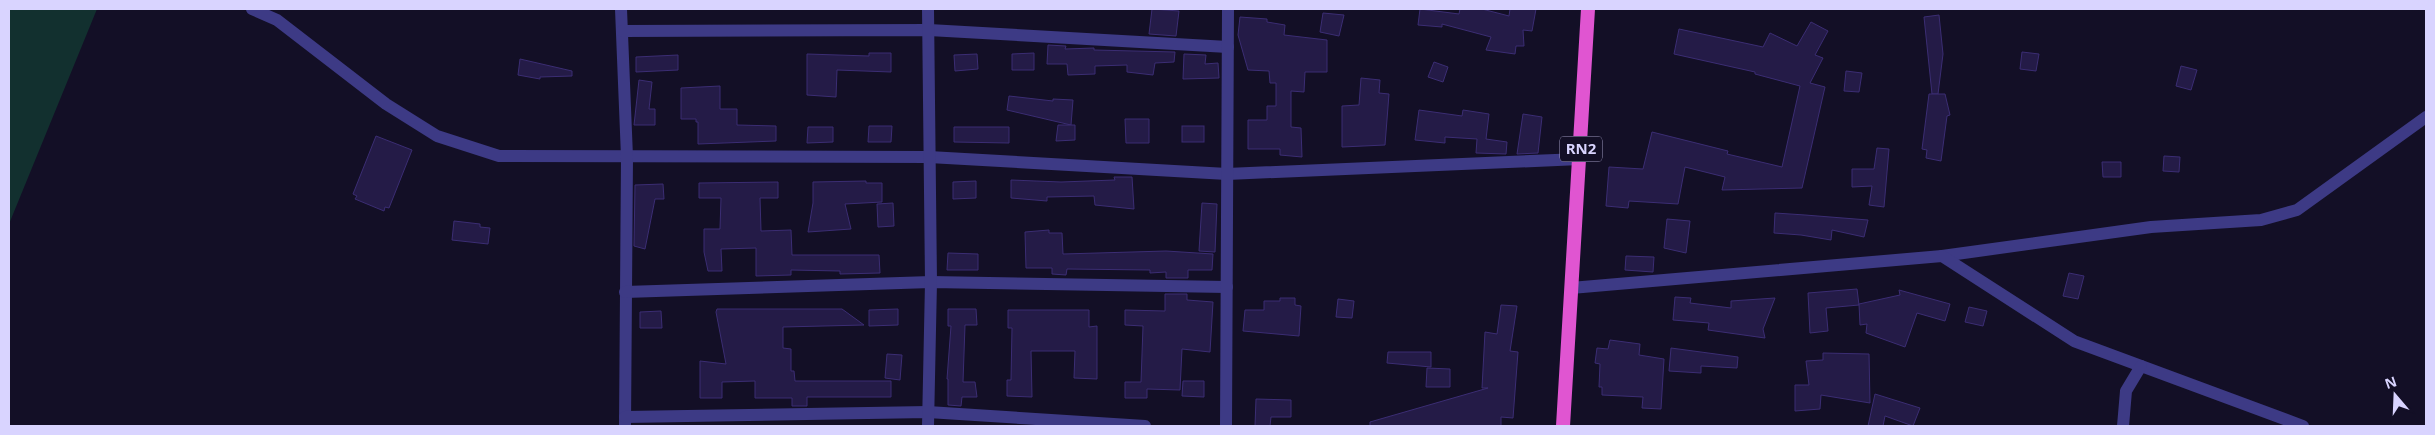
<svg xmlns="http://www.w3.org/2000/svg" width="2435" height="435" viewBox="0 0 2435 435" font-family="'Noto Sans',sans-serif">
<rect width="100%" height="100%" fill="#130f26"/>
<polygon fill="#12302f" points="9,9 97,9 9,224"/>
<g fill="#241b47" stroke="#3b2d73">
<polygon points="1152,9 1179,11 1176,36 1149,34"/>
<polygon points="1420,9 1459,14 1460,9 1482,9 1509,16 1510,9 1536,9 1532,31 1523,30 1524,46 1516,46 1515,54 1486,50 1491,37 1442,24 1442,27 1418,25"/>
<polygon points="1323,13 1344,15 1339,36 1320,32"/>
<polygon points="1939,15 1943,54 1938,94 1932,94 1924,17"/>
<polygon points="1240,17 1267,19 1267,22 1285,25 1284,35 1327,40 1327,72 1305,72 1304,92 1291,91 1291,127 1301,128 1302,157 1280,155 1280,149 1248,149 1248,120 1267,120 1267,106 1276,106 1276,83 1270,83 1269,71 1248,70 1238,35"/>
<polygon points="1811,22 1828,31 1815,55 1823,58 1810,83 1825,87 1802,188 1722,190 1725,177 1685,167 1678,204 1629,201 1628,208 1606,206 1609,167 1643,169 1652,132 1728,151 1727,154 1782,167 1800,86 1755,74 1755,72 1674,54 1679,29 1763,47 1770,33 1797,46"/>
<polygon points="1048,45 1066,46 1065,49 1094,48 1094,50 1175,52 1174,62 1155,63 1153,75 1127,72 1127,65 1095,66 1095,74 1068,75 1067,64 1047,64"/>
<polygon points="2022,52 2039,54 2036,71 2020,69"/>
<polygon points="869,53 891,53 891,72 837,70 836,97 807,95 807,54 869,56"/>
<polygon points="1034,53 1034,70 1012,70 1012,54"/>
<polygon points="977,54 978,69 955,71 954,55"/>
<polygon points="1184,54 1206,55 1205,64 1218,63 1219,78 1183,79"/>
<polygon points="678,55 678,70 636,72 636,57"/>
<polygon points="520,59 572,71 572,76 540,77 540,79 518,75"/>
<polygon points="1434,62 1448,67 1443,82 1428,77"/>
<polygon points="2181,66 2197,70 2191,90 2176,86"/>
<polygon points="1846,71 1862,73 1859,92 1844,91"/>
<polygon points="1361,78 1380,80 1379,93 1389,94 1385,145 1342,147 1342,106 1359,105"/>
<polygon points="639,80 652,82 649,109 655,109 655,125 634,125"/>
<polygon points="720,86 720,109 737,109 737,125 776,126 776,141 698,144 698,122 696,122 696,119 681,119 681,88"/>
<polygon points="1929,94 1945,94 1950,115 1947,116 1941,161 1926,158 1927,150 1922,149"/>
<polygon points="1009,96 1053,101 1053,99 1073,100 1071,125 1007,110"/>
<polygon points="1419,110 1462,116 1463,110 1489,114 1486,139 1507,142 1506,154 1476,153 1477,139 1445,137 1445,143 1415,140"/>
<polygon points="1523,114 1542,117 1538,153 1517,154"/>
<polygon points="1125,119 1149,119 1149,143 1126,143"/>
<polygon points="1058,125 1075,125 1075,140 1056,141"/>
<polygon points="869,126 892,126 891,142 868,142"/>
<rect x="1182" y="126" width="22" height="16"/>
<polygon points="808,127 833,127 833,142 807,143"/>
<polygon points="954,127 1009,127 1009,143 954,142"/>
<polygon points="376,136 412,150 389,208 385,207 384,211 355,199 357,196 353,194"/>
<polygon points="1877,148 1889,149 1884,207 1869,205 1872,186 1852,187 1852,169 1874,169"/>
<polygon points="2164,156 2180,157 2179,172 2163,171"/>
<polygon points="2102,162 2121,162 2121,177 2103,177"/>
<polygon points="1114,177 1132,177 1134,209 1095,205 1094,196 1047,197 1047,201 1011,198 1011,180 1061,182 1115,180"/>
<polygon points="866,181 866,183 882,183 882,202 845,204 851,229 808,232 813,203 813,182"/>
<polygon points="976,181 976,198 953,199 953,182"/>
<polygon points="778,182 778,198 760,198 761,231 791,230 792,255 879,255 880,273 840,274 840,271 791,270 791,275 756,276 756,248 721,249 722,271 708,271 704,252 704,229 720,229 721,198 699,198 699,183"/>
<polygon points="663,184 664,199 655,199 645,249 634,246 635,185"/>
<polygon points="893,203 894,226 878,227 877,204"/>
<polygon points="1202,203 1217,204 1215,252 1199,251"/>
<polygon points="1775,213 1805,215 1868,220 1864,237 1832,230 1831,240 1801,235 1774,233"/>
<polygon points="1667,219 1690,221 1686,253 1664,248"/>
<polygon points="454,221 480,224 480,227 490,228 488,244 452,240"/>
<polygon points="1049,230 1049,233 1062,233 1063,254 1166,251 1213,254 1212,270 1188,270 1188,278 1166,278 1166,272 1150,273 1150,270 1067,269 1066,275 1052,274 1052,268 1026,268 1025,232"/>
<polygon points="948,253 978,254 978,270 947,270"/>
<polygon points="1626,256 1654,257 1653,272 1625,270"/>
<polygon points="2069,273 2084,276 2078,299 2063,296"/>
<polygon points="1857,289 1859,305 1826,308 1828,331 1810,333 1808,293"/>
<polygon points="1899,290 1950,304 1945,321 1917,313 1905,347 1866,333 1867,324 1860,325 1859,304 1900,295"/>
<polygon points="1165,294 1187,294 1187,300 1213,302 1210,352 1182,349 1180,390 1147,389 1147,398 1125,398 1125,382 1141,382 1143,326 1125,325 1125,310 1165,311"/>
<polygon points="1675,297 1691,298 1690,303 1731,308 1731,301 1775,298 1763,329 1765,338 1708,330 1709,323 1673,320"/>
<polygon points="1280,298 1295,298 1295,305 1301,306 1299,336 1243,331 1245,310 1264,310 1264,301 1280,301"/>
<polygon points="1338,299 1354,301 1352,318 1336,317"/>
<polygon points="1501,305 1517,306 1510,351 1518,352 1513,418 1501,417 1501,426 1370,426 1370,422 1488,388 1482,388 1485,332 1497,334"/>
<polygon points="1969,307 1987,311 1983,326 1965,322"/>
<polygon points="717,309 842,309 864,325 783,327 783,348 791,349 791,371 794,371 795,381 891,381 891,397 807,397 807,406 792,406 792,398 755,398 755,381 722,382 722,398 700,398 700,361 726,364 716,312"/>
<polygon points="898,309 898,325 869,326 869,310"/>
<polygon points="948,309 976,309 977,325 965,325 963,382 975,382 977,397 962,397 961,406 948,405 948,379 947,379 951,326 948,326"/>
<polygon points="1008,310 1089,310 1089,327 1097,326 1097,379 1074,378 1075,351 1031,351 1032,397 1007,396 1007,380 1011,380 1012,328 1008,328"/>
<polygon points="661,311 662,328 640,328 640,312"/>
<polygon points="1610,340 1640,344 1639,355 1664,359 1661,409 1642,408 1643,397 1602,395 1602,387 1599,387 1600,364 1595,363 1597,348 1608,349"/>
<polygon points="1671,348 1738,357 1737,368 1701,366 1701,373 1669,371"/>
<polygon points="1388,352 1431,352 1431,367 1387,363"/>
<polygon points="1823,353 1869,354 1870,403 1821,395 1820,409 1795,411 1795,385 1809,385 1806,361 1823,360"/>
<polygon points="887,354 902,355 900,380 885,378"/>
<polygon points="1427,368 1450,369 1450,387 1426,387"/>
<polygon points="1183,381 1204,381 1204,397 1182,396"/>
<polygon points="1875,394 1920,408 1913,426 1885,416 1883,426 1868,426"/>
<polygon points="1256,399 1291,400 1291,417 1271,417 1270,426 1255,426"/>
</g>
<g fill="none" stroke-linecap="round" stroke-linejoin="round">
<g stroke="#3d3a85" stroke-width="12">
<polyline points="252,9 277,20 386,104 437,136 499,156 929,157 1227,174 1580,159"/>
<polyline points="621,9 627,157 625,426"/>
<polyline points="622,31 929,30 1228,47"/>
<polyline points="1942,256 2151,227 2261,220 2297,210 2426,117"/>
<polyline points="1571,288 1942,256 2074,341 2303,426"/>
<polyline points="625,292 931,282 1227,287"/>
<polyline points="625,417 928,412 1145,426"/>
<polyline points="928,426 931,282 928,9"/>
<polyline points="1226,426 1228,9"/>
<polyline points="2123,426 2126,391 2141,366"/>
</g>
<polyline stroke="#e055d1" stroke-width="14" points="1563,426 1588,9"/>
</g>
<g text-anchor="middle" stroke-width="4" stroke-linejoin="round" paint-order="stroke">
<rect fill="#130f26" stroke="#9e99be" stroke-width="1" x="1560" y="136.5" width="42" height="25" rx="4"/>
<g font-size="15" font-weight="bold" fill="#d9d4ff">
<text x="1581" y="154">RN2</text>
</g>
</g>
<rect width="2435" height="435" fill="none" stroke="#d9d4ff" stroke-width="20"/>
<g transform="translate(2395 395) rotate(341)" stroke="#130f26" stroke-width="4" paint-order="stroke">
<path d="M0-4L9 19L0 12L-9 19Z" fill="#d9d4ff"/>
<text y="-8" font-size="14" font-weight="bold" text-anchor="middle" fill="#d9d4ff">N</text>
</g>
</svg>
